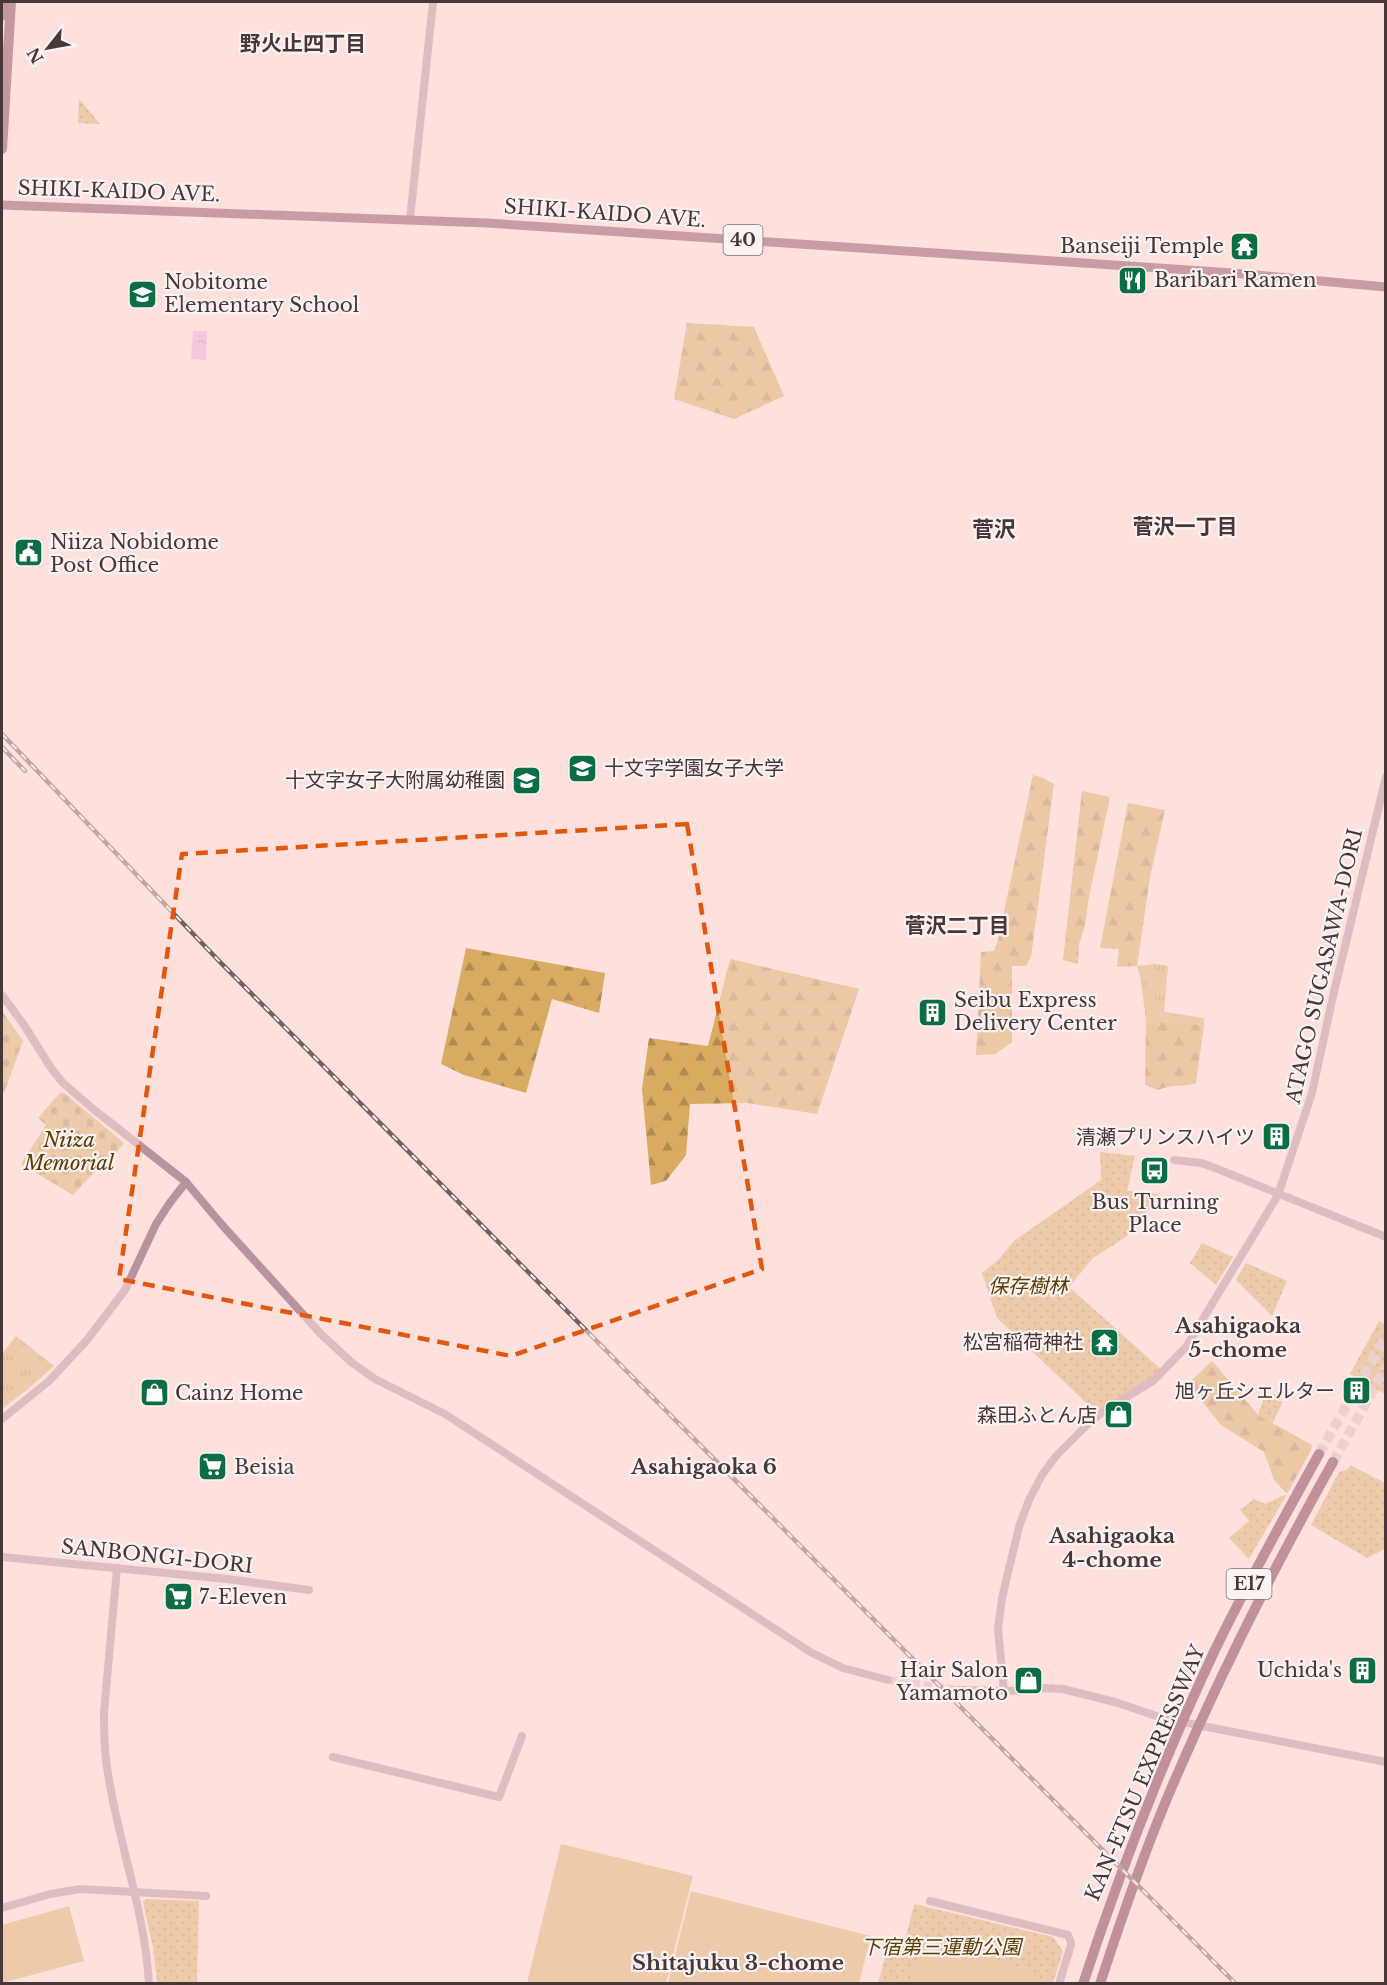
<svg xmlns="http://www.w3.org/2000/svg" width="1387" height="1985" viewBox="0 0 1387 1985" font-family="'Libre Baskerville','Noto Sans JP',serif">
<defs>
<pattern id="grass-tufts" width="24" height="20" patternUnits="userSpaceOnUse" patternTransform="scale(1.5)"><rect width="24" height="20" fill="#daaf6a"/><path d="M3 7l-1-3M5 7V3M7 7l1-3M15 17l-1-3M17 17v-4M19 17l1-3" fill="none" stroke="#b38f58"/></pattern>
<pattern id="forest-firs" width="22" height="20" patternUnits="userSpaceOnUse" patternTransform="scale(1.5)"><rect width="22" height="20" fill="#d8aa62"/><path d="M5 1l3.5 6h-7zM16 11l3.5 6h-7z" fill="#b18b52"/></pattern>
<pattern id="cemetery-stones" width="16" height="16" patternUnits="userSpaceOnUse" patternTransform="scale(1.5)"><rect width="16" height="16" fill="#daaf6a"/><path d="M2 7V4a2 2 0 0 1 4 0v3zM10 15v-3a2 2 0 0 1 4 0v3z" fill="#b38f58"/></pattern>
<pattern id="park-dots" width="8" height="8" patternUnits="userSpaceOnUse" patternTransform="scale(1.5)"><rect width="8" height="8" fill="#daaf6a"/><path d="M2 2h.1M6 6h.1" fill="none" stroke="#b38f58" stroke-width="1.8" stroke-linecap="round"/></pattern>
<pattern id="water-ripples" width="26" height="14" patternUnits="userSpaceOnUse" patternTransform="scale(1.5)"><rect width="26" height="14" fill="#ebaae2"/><path d="M2 4q2-2 4 0t4 0M15 11q2-2 4 0t4 0" fill="none" stroke="#c08bb8"/></pattern>
</defs>
<rect width="100%" height="100%" fill="#fee0dd"/>
<g fill="url(#grass-tufts)">
<polygon points="1155,964 1168,966 1164,1012 1204,1018 1204,1025 1146,1021 1141,980 1137,966"/>
<polygon points="16,1336 54,1366 28,1389 2,1409 2,1354"/>
</g>
<g fill="url(#forest-firs)">
<polygon points="687,323 754,327 784,396 734,419 674,399"/>
<polygon points="1033,775 1043,778 1054,784 1031,957 1026,966 1012,966 1012,1042 995,1054 976,1055 981,952 994,951 998,940"/>
<polygon points="1082,791 1110,797 1088,902 1085,926 1079,944 1078,964 1063,960"/>
<polygon points="1128,803 1165,810 1150,877 1137,966 1117,967 1119,949 1100,948"/>
<polygon points="466,948 605,973 599,1013 552,999 526,1093 464,1075 441,1064"/>
<polygon points="730,959 859,989 817,1114 747,1103 690,1104 686,1155 666,1181 651,1185 642,1089 649,1038 708,1046"/>
<path d="M1146,1021L1204,1025L1196,1083C1182,1087 1171,1084 1158,1090L1145,1085Z"/>
<polygon points="1212,1361 1258,1415 1312,1445 1311,1450 1287,1494 1274,1480 1264,1452 1221,1425 1188,1384"/>
</g>
<g fill="url(#cemetery-stones)">
<polygon points="2,1011 23,1041 4,1093 2,1092"/>
<polygon points="60,1093 64,1093 124,1143 103,1169 99,1167 73,1195 21,1164 46,1125 38,1118"/>
</g>
<g fill="url(#park-dots)">
<polygon points="79,99 100,124 78,123"/>
<polygon points="1100,1152 1135,1156 1127,1191 1159,1194 1145,1215 1126,1237 1093,1258 1069,1287 1163,1371 1099,1415 997,1318 982,1273 997,1261 1014,1241 1101,1180"/>
<polygon points="1202,1243 1233,1257 1216,1285 1190,1263"/>
<polygon points="1246,1263 1287,1281 1272,1316 1236,1280"/>
<polygon points="1379,1321 1385,1325 1385,1394 1350,1374"/>
<polygon points="1274,1394 1279,1397 1279,1401 1283,1402 1272,1424 1258,1415 1263,1400"/>
<polygon points="1350,1465 1385,1483 1385,1549 1367,1558 1311,1525 1339,1472 1348,1469"/>
<polygon points="1287,1494 1249,1559 1229,1538 1249,1521 1240,1510 1254,1499 1265,1504"/>
<polygon points="146,1899 199,1901 197,1983 157,1983 153,1948 143,1902"/>
<polygon points="914,1904 1053,1937 1063,1951 1053,1983 878,1984 889,1942 904,1945"/>
</g>
<g fill="#daaf6a">
<polygon points="561,1844 693,1876 666,1983 527,1983"/>
<polygon points="691,1891 871,1936 859,1983 668,1983"/>
<polygon points="69,1906 84,1961 2,1983 2,1925"/>
<polygon points="923,1938 1038,1974 1035,1983 909,1983"/>
</g>
<polygon fill="url(#water-ripples)" points="193,331 207,331 206,360 191,359"/>
<g fill="none" stroke-linecap="round" stroke-linejoin="round">
<polyline stroke="#d9bebc" stroke-width="8" stroke-dasharray="8 4" stroke-linecap="butt" points="888,1680 958,1690"/>
<g stroke="#d9bebc" stroke-width="10" stroke-dasharray="10 5" stroke-linecap="butt">
<polyline points="1319,1454 1386,1336"/>
<polyline points="1333,1462 1386,1367"/>
</g>
<g stroke="#b8939e" stroke-width="8">
<polyline points="410,219 433,2"/>
<polyline points="2,995 24,1025 51,1068 63,1083 92,1108 186,1182 223,1226 320,1333 351,1362 375,1379 445,1414 812,1653 843,1668 888,1680"/>
<polyline points="1174,1160 1201,1163 1215,1168 1386,1237"/>
<polyline points="2,1419 49,1381 87,1340 125,1290 156,1224 169,1204 186,1182"/>
<polyline points="2,1557 227,1579 309,1590"/>
<path d="M117,1568L104,1712C104,1730 104,1749 107,1767C117,1840 145,1910 149,1984"/>
<polyline points="958,1690 1010,1691 1043,1688 1063,1689 1115,1702 1162,1718 1386,1762"/>
<polyline points="1004,1691 998,1629 1002,1598 1019,1527 1029,1500 1042,1475 1056,1456 1092,1420 1107,1409 1153,1381 1186,1347 1278,1195 1312,1093 1333,996 1386,777"/>
<polyline points="333,1757 499,1797 522,1736"/>
<polyline points="930,1901 1068,1935 1071,1942 1071,1945 1059,1984"/>
<polyline points="2,1908 50,1894 80,1889 206,1896"/>
</g>
<polyline stroke="#8a4b61" stroke-width="9" points="2,205 487,223 1233,273 1386,287"/>
<g stroke="#803e56" stroke-width="10">
<polyline points="2,16 2,2"/>
<polyline points="2,149 11,2"/>
</g>
<g stroke="#77304c" stroke-width="10">
<path d="M1083,1984C1120,1871 1163,1760 1214,1652C1246,1585 1283,1520 1319,1454"/>
<path d="M1100,1984C1123,1913 1147,1843 1177,1775C1223,1668 1276,1564 1333,1462"/>
</g>
<defs>
<g id="rail">
<polyline points="2,734 220,962 1236,1984"/>
<polyline points="2,747 25,771"/>
</g>
</defs>
<use href="#rail" stroke="#74615f" stroke-width="4.5"/>
<use href="#rail" stroke="#fbf3f3" stroke-width="2" stroke-dasharray="7" stroke-linecap="butt"/>
</g>
<path d="M0 0H1387V1985H0ZM687,824L762,1269L511,1356L119,1279L182,854Z" fill="#fee0dd" fill-opacity=".55" fill-rule="evenodd"/>
<path fill="none" stroke="#e0570e" stroke-width="4.5" stroke-dasharray="12 8" stroke-linejoin="round" d="M687,824L762,1269L511,1356L119,1279L182,854Z"/>
<defs>
<symbol id="temple-square" viewBox="-11 -11 22 22"><rect x="-9" y="-9" width="18" height="18" rx="4" fill="#0a6d43" stroke="#fbf3f3"/><path d="M0-6L5-2H3V0L6.5 2.5H4V6H1.5V3h-3V6H-4V2.5H-6.5L-3 0V-2H-5Z" fill="#fff"/></symbol>
<symbol id="restaurant-square" viewBox="-11 -11 22 22"><rect x="-9" y="-9" width="18" height="18" rx="4" fill="#0a6d43" stroke="#fbf3f3"/><path d="M-5-6h1v4h1v-4h1v4h1v-4h1v5L-1.5 .5V6h-2V.5L-5-1ZM5-6V6H3V1.5H1.5Q1.5-4 5-6Z" fill="#fff"/></symbol>
<symbol id="school-square" viewBox="-11 -11 22 22"><rect x="-9" y="-9" width="18" height="18" rx="4" fill="#0a6d43" stroke="#fbf3f3"/><path d="M0-5L7-2L0 1L-7-2ZM-4 1L0 2.5L4 1V4Q0 6-4 4Z" fill="#fff"/></symbol>
<symbol id="civic-square" viewBox="-11 -11 22 22"><rect x="-9" y="-9" width="18" height="18" rx="4" fill="#0a6d43" stroke="#fbf3f3"/><path d="M-.6-6.5H3V-4.5H.6V-3L4-1V1h2V6H-6V1h2V-1L-.6-3ZM-1.2 2.5V6h2.4V2.5Z" fill="#fff"/></symbol>
<symbol id="university-square" viewBox="-11 -11 22 22"><rect x="-9" y="-9" width="18" height="18" rx="4" fill="#0a6d43" stroke="#fbf3f3"/><path d="M0-5L7-2L0 1L-7-2ZM-4 1L0 2.5L4 1V4Q0 6-4 4Z" fill="#fff"/></symbol>
<symbol id="building-square" viewBox="-11 -11 22 22"><rect x="-9" y="-9" width="18" height="18" rx="4" fill="#0a6d43" stroke="#fbf3f3"/><path d="M-4-6H4V6H1V3H-1V6H-4ZM-2.5-4.3h1.7v1.8h-1.7ZM.8-4.3h1.7v1.8H.8ZM-2.5-1h1.7V.8h-1.7ZM.8-1h1.7V.8H.8Z" fill="#fff"/></symbol>
<symbol id="bus-square" viewBox="-11 -11 22 22"><rect x="-9" y="-9" width="18" height="18" rx="4" fill="#0a6d43" stroke="#fbf3f3"/><path d="M-5-6H5V4H4V6H2V4H-2V6H-4V4H-5ZM-3.5-4V0h7V-4ZM-3.5 1.2v1.5H-2V1.2ZM2 1.2v1.5H3.5V1.2Z" fill="#fff"/></symbol>
<symbol id="shop-square" viewBox="-11 -11 22 22"><rect x="-9" y="-9" width="18" height="18" rx="4" fill="#0a6d43" stroke="#fbf3f3"/><path d="M-5-2.5h2.3a2.7 3.5 0 0 1 5.4 0H5L5.5 6h-11ZM-1.5-2.5h3a1.5 2.3 0 0 0-3 0Z" fill="#fff"/></symbol>
<symbol id="supermarket-square" viewBox="-11 -11 22 22"><rect x="-9" y="-9" width="18" height="18" rx="4" fill="#0a6d43" stroke="#fbf3f3"/><path d="M-6-5.5h2.5l.6 2H6L4.5 2H-2.5L-4.4-4H-6ZM-1.5 3.2a1.3 1.3 0 1 0 .1 0ZM3 3.2a1.3 1.3 0 1 0 .1 0Z" fill="#fff"/></symbol>
</defs>
<g fill-rule="evenodd">
<use href="#temple-square" x="1228" y="230" width="33" height="33"/>
<use href="#restaurant-square" x="1116" y="264" width="33" height="33"/>
<use href="#school-square" x="126" y="278" width="33" height="33"/>
<use href="#civic-square" x="12" y="536" width="33" height="33"/>
<use href="#university-square" x="566" y="752" width="33" height="33"/>
<use href="#school-square" x="510" y="764" width="33" height="33"/>
<use href="#building-square" x="916" y="996" width="33" height="33"/>
<use href="#building-square" x="1260" y="1120" width="33" height="33"/>
<use href="#bus-square" x="1138" y="1154" width="33" height="33"/>
<use href="#temple-square" x="1088" y="1326" width="33" height="33"/>
<use href="#building-square" x="1340" y="1374" width="33" height="33"/>
<use href="#shop-square" x="138" y="1376" width="33" height="33"/>
<use href="#shop-square" x="1102" y="1398" width="33" height="33"/>
<use href="#supermarket-square" x="196" y="1450" width="33" height="33"/>
<use href="#supermarket-square" x="162" y="1580" width="33" height="33"/>
<use href="#building-square" x="1346" y="1654" width="33" height="33"/>
<use href="#shop-square" x="1012" y="1664" width="33" height="33"/>
</g>
<g text-anchor="middle" stroke-width="4.5" stroke-linejoin="round" paint-order="stroke">
<g fill="#fbf3f3" stroke="#7d706f" stroke-width="1.5">
<rect x="723.5" y="225" width="39" height="30" rx="4.5"/>
<rect x="1226.5" y="1569" width="45" height="30" rx="4.5"/>
</g>
<g font-size="18" font-weight="bold" fill="#473837">
<text x="743" y="246">40</text>
<text x="1249" y="1590">E17</text>
</g>
<g font-size="20" fill="#473837" stroke="#fbf3f3">
<text transform="translate(119 191) rotate(2)" y="7">SHIKI-KAIDO AVE.</text>
<text transform="translate(605 213) rotate(4)" y="7">SHIKI-KAIDO AVE.</text>
<text transform="translate(1324 966) rotate(-77)" y="7">ATAGO SUGASAWA-DORI</text>
<text transform="translate(157 1556) rotate(6)" y="7">SANBONGI-DORI</text>
<text transform="translate(1145 1773) rotate(-67)" y="7">KAN-ETSU EXPRESSWAY</text>
</g>
<g font-size="20" fill="#473837" stroke="#fbf3f3" text-anchor="end">
<text x="1224" y="253">Banseiji Temple</text>
<text x="1154" y="287" text-anchor="start">Baribari Ramen</text>
<text x="164" y="289" text-anchor="start">Nobitome<tspan x="164" dy="23">Elementary School</tspan></text>
<text x="50" y="549" text-anchor="start">Niiza Nobidome<tspan x="50" dy="23">Post Office</tspan></text>
<text x="604" y="775" text-anchor="start">十文字学園女子大学</text>
<text x="505" y="787">十文字女子大附属幼稚園</text>
<text x="954" y="1007" text-anchor="start">Seibu Express<tspan x="954" dy="23">Delivery Center</tspan></text>
<text x="1255" y="1144">清瀬プリンスハイツ</text>
<text x="1155" y="1209" text-anchor="middle">Bus Turning<tspan x="1155" dy="23">Place</tspan></text>
<text x="1083" y="1349">松宮稲荷神社</text>
<text x="1335" y="1398">旭ヶ丘シェルター</text>
<text x="175" y="1400" text-anchor="start">Cainz Home</text>
<text x="1097" y="1422">森田ふとん店</text>
<text x="234" y="1474" text-anchor="start">Beisia</text>
<text x="199" y="1604" text-anchor="start">7-Eleven</text>
<text x="1008" y="1677">Hair Salon<tspan x="1008" dy="23">Yamamoto</tspan></text>
<text x="1342" y="1677">Uchida's</text>
</g>
<g font-size="20" font-style="italic" fill="#5b3d00" stroke="#fbf3f3">
<text x="69" y="1147">Niiza<tspan x="69" dy="23">Memorial</tspan></text>
<text x="1028" y="1293">保存樹林</text>
<text x="941" y="1954">下宿第三運動公園</text>
</g>
<g font-size="21" font-weight="bold" fill="#473837" stroke="#fbf3f3">
<text x="303" y="51">野火止四丁目</text>
<text x="1185" y="534">菅沢一丁目</text>
<text x="957" y="933">菅沢二丁目</text>
<text x="1238" y="1333">Asahigaoka<tspan x="1238" dy="24">5-chome</tspan></text>
<text x="704" y="1474">Asahigaoka 6</text>
<text x="1112" y="1543">Asahigaoka<tspan x="1112" dy="24">4-chome</tspan></text>
<text x="738" y="1970">Shitajuku 3-chome</text>
</g>
<g font-size="22" font-weight="bold" fill="#473837" stroke="#fbf3f3">
<text x="994" y="537">菅沢</text>
</g>
</g>
<rect width="1387" height="1985" fill="none" stroke="#473837" stroke-width="6"/>
<g transform="translate(48 48) rotate(239)" stroke="#fbf3f3" stroke-width="4.5" paint-order="stroke">
<path d="M0-4.5L10 22L0 15L-10 22Z" fill="#473837"/>
<text y="-9" font-size="16" font-weight="bold" text-anchor="middle" fill="#473837">N</text>
</g>
</svg>
